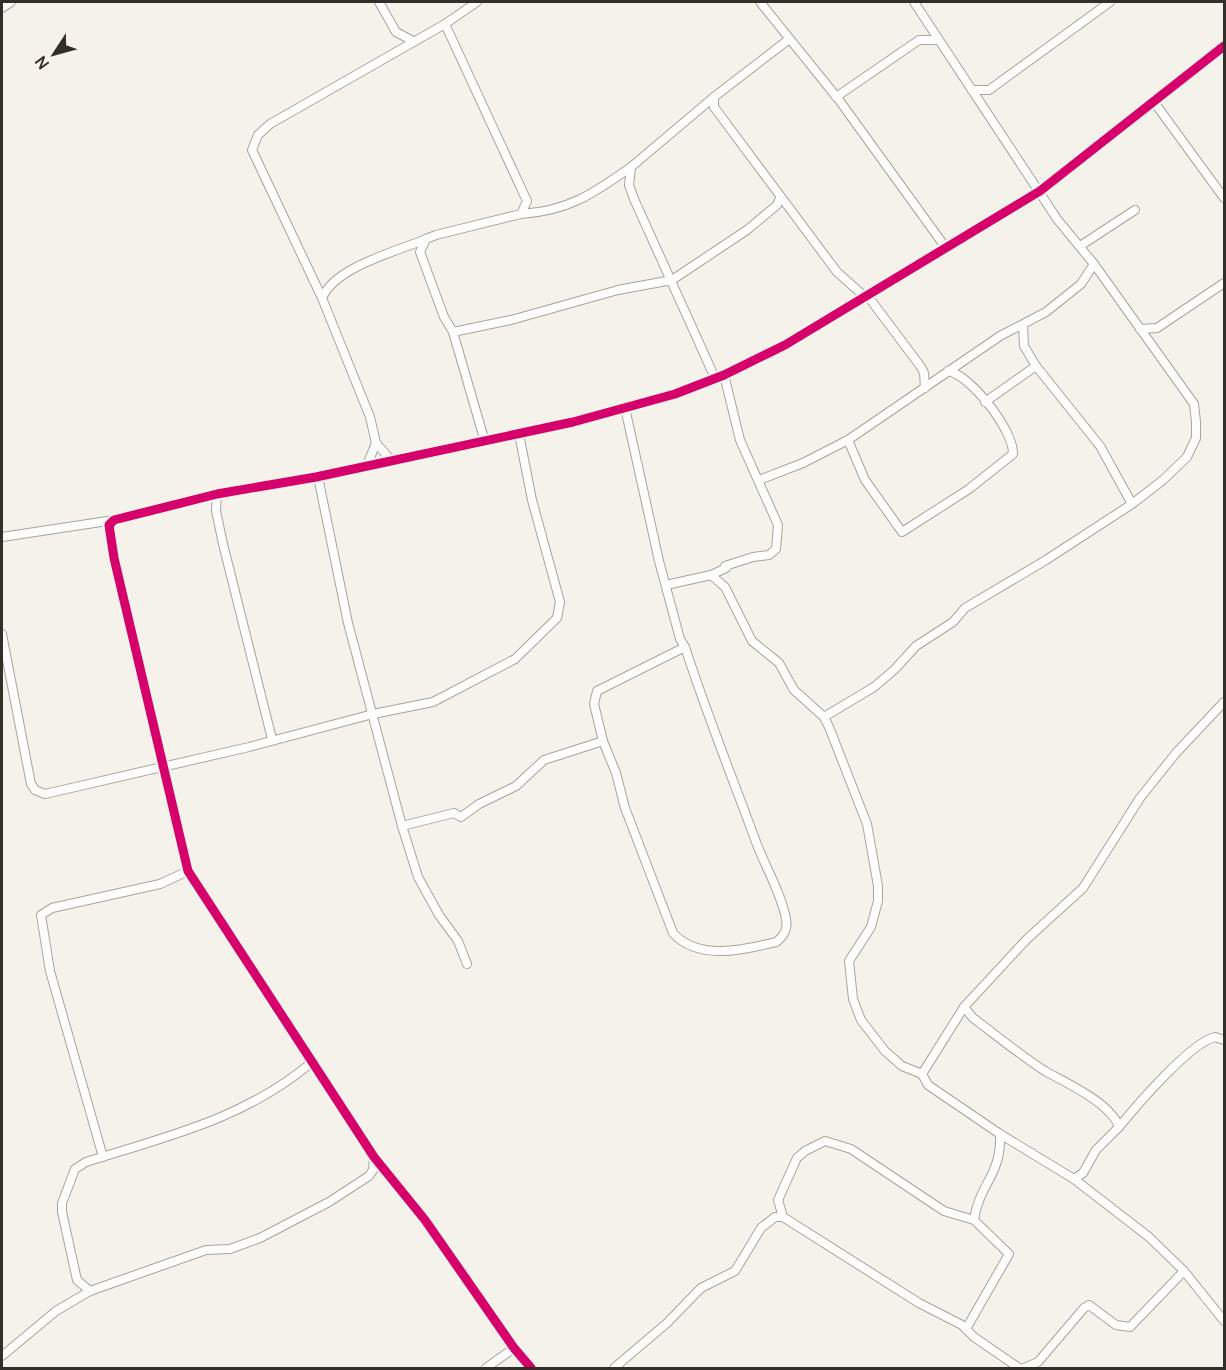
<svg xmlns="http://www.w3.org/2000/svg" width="1226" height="1370" viewBox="0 0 1226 1370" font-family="Manrope,sans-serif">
<rect width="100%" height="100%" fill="#f4f2eb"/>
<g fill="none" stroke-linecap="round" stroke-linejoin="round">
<defs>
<g id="street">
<polyline points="379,2 396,32 413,41"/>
<polyline points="760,2 839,100 946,248"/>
<polyline points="2,8 11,2"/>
<polyline points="445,24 527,201 521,214 436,235 426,239 420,252 444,317 453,332 485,442"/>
<polyline points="788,40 714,97 714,107 837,272 864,296"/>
<polyline points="972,90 989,90 1110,2"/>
<polyline points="714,97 631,167 629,185 634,199 715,378"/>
<polyline points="836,97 919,40 937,40"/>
<polyline points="1154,102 1224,198"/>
<path d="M521,214C568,211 593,194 631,167"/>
<polyline points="1080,246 1135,210"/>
<polyline points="867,295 921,367 924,373 925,388"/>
<path d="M322,298C335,267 395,252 426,239"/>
<polyline points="1140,329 1157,328 1224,283"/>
<polyline points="453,332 511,320 618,290 672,280 747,230 777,205 780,198"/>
<polyline points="1036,366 1100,446 1132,504"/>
<polyline points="985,402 1036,366 1024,346 1023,326"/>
<path d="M625,408L659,561L680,639L685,647C706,712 732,777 756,842C764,864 782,895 786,919C788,928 784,937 776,942C743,950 698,961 673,933L625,808L616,773L603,741L594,704L597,691L685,647"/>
<path d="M848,440L865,480L902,532L969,489L1013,454C1014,431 971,375 948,371"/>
<polyline points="376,443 391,460"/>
<polyline points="367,465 376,443 370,417 322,298 252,150 258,135 270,124 445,24 477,2"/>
<polyline points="318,477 348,623 402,826 418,877 439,915 458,941 467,964"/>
<polyline points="759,480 803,463 848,440 1000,336 1046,312 1081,284 1094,264"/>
<polyline points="217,494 216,511 223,544 272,739"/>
<polyline points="2,537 114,520"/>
<polyline points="711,575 725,587 752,641 779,663 794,690 824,717 829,727 867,824 878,886 878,901 871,927 849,961 853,999 861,1020 885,1051 902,1066 922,1074"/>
<polyline points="666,585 711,575 726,568 725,566 753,557 769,555 776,549 778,525 740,440 724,375"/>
<polyline points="2,634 31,784 35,790 45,794 249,747 373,714 433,702 515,659 557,618 560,602 532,500 519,434"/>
<polyline points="1224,702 1176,753 1140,798 1083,888 1027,939 964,1007 922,1074 928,1085 1000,1134 1074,1179 1149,1237 1184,1271 1224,1321"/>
<polyline points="824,717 874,687 894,670 916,646 953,622 965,608 1046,560 1132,504 1163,480 1187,457 1196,438 1196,422 1194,404 1094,264 1057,219 914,2"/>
<polyline points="402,826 454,813 461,817 479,804 516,786 544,760 603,741"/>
<path d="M964,1007L973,1018C996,1035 1020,1055 1045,1071C1066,1083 1111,1103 1119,1127L1096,1150L1083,1173L1074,1179"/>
<path d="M1119,1127C1137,1105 1190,1043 1215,1037L1224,1040"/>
<polyline points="103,1157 50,971 41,915 52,908 160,884 188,871"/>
<polyline points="783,1217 778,1200 797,1158 805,1151 825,1141 851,1149 944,1211 974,1220 1009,1254 966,1329"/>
<path d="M974,1220C979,1184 1002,1175 1000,1134"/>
<path d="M90,1291L77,1280L62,1212V1203L75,1169L86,1162C168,1136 244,1119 311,1063"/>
<polyline points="2,1356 56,1311 90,1291 206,1250 230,1249 260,1238 329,1202 369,1176 373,1170 374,1157"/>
<polyline points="486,1368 514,1348"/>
<polyline points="531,1368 514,1348 425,1220 374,1157 188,871 114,558 109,525 114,520 217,494 316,477 573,422 675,394 724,375 785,345 1040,191 1224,46"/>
<polyline points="614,1368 667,1323 701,1288 735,1271 761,1228 775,1217 783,1217 919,1303 962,1325 974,1337 1019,1368"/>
<polyline points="1024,1368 1038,1362 1084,1308 1089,1305 1116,1325 1130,1327 1184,1271"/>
</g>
</defs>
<use href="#street" stroke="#a6a5a0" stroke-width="10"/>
<use href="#street" stroke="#fdfdfc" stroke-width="8"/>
<defs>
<polyline id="cycleway" points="531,1368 514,1348 425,1220 374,1157 188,871 114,558 109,525 114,520 217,494 316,477 573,422 675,394 724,375 785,345 1040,191 1224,46"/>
</defs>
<use href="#cycleway" stroke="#f8f3e7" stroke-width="13"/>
<use href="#cycleway" stroke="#d6006c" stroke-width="9"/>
</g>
<rect width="1226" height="1370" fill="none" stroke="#312f2a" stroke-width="6"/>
<g transform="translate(54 54) rotate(234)" stroke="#f8f3e7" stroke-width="4.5" paint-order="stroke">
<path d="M0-4.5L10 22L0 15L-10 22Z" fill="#312f2a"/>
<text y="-9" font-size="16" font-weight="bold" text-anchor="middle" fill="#312f2a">N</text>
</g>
</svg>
